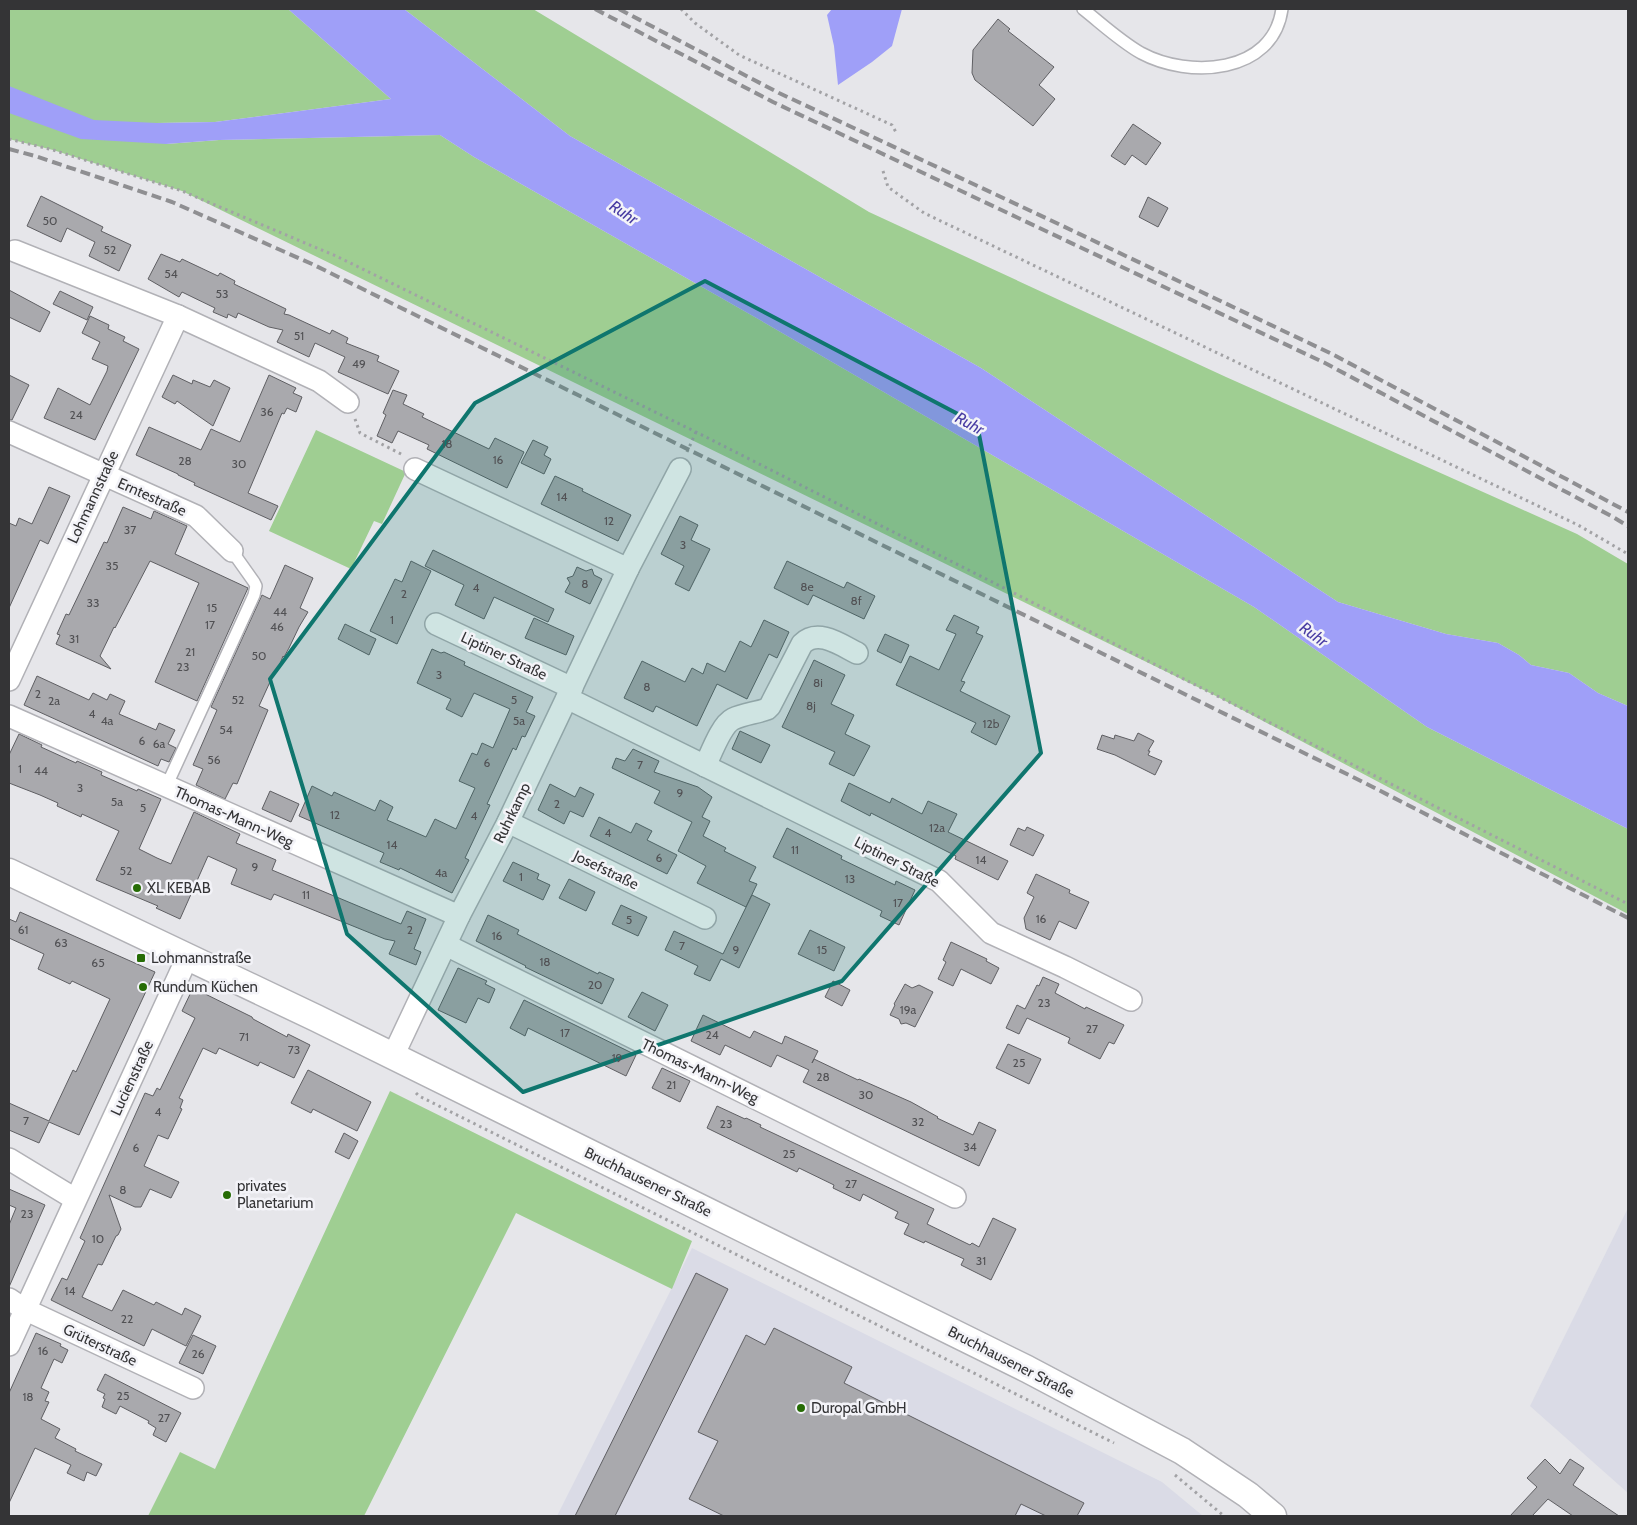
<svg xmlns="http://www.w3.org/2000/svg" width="1637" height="1525" viewBox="0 0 1637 1525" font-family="Cabin,sans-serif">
<rect width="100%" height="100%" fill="#e6e6ea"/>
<g fill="#dadbe6">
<polygon points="1628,1208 1628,1493 1530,1406"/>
<polygon points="692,1248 1162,1482 1203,1516 557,1516"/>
</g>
<g fill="#9fce92">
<polygon points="9,9 288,9 391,99 215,122 157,123 166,144 219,140 440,135 474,157 760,320 1254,607 1427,727 1628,829 1628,914 1216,696 182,191 53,150 9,139"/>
<polygon points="404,9 533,9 869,212 1226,377 1577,534 1628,564 1628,706 1598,693 1569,673 1531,665 1519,655 1498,643 1446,634 1338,602 981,368 570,136"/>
<polygon points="316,430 406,472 382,524 374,521 351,569 269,531"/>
<polygon points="390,1091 692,1241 672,1289 516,1213 364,1516 148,1516 180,1452 215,1469"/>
</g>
<g fill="#9f9ff8">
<polygon points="288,9 404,9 570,136 981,368 1338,602 1446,634 1498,643 1519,655 1531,665 1569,673 1598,693 1628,706 1628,829 1427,727 1254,607 760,320 474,157 440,135 219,140 166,144 81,139 9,113 9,86 94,120 157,123 215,122 391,99"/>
<polygon points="832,9 902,9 892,46 872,62 838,85 834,46 827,15"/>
</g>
<g fill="#a9a9ad" stroke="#5f5f63">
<polygon points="998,19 1010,29 1008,31 1054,67 1039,85 1055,99 1033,126 975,80 972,73 973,50"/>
<polygon points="1133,124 1161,143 1146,165 1132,155 1125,165 1111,156"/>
<polygon points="41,196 103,227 101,231 131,245 119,271 89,256 95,242 67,228 61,242 27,226"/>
<polygon points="1148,197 1168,208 1158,227 1139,217"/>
<polygon points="161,254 180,262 182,259 218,276 220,273 235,281 234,284 286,309 284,314 289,315 330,334 332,330 348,338 346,343 379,356 377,361 399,371 388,394 338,372 345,357 315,343 309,357 277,342 283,330 269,327 238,313 236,318 228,314 227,318 213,312 215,308 182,292 179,297 148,279"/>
<polygon points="9,290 50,312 40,332 9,317"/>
<polygon points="60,291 93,307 87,320 53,304"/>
<polygon points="90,316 109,325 108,329 125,337 123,341 139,349 95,440 44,418 58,388 90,405 107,371 108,366 92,359 100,342 82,333"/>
<polygon points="9,375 29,385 12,420 9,420"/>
<polygon points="173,375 192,384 193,380 210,387 214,380 230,388 213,426 177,401 175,404 162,397"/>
<polygon points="269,375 296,388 293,393 302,397 296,412 287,408 284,414 282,413 248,493 278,506 271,520 194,485 195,483 178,475 178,474 136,455 149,427 201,450 211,429 240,442"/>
<polygon points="393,390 407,395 403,404 424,414 422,417 489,449 495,438 524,452 507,488 427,449 429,445 398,431 392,443 377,436 386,415 383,413"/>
<polygon points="533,440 548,447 544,455 551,459 544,474 521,463"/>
<polygon points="555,476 583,489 582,491 631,515 618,541 541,504"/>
<polygon points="49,487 70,496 48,544 40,540 9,608 9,523 16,526 19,518 32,524"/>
<polygon points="123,507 151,519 154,511 187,526 175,554 248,588 197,701 155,682 199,583 150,561 115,628 114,627 100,656 111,669 56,644 60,635 57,634 66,614 69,615 104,542 107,543"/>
<polygon points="680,516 698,525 691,540 710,549 689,591 675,584 684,566 661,554"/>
<polygon points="433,550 554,609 548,622 494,597 484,619 455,605 464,585 425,566"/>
<polygon points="411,561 431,571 397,644 370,631 395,579 402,582"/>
<polygon points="787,561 844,588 847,582 875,596 864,619 813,595 808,605 774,588"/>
<polygon points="285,565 313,578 300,608 308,612 299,627 289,648 284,657 283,656 277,672 275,671 259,706 268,710 237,784 233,783 225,799 196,785 203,769 193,765 217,710 211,707 262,595 270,599"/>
<polygon points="577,567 586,571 592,569 594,575 602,579 590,604 565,592 570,583 567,578 573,576"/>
<polygon points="954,615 979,627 976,633 983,636 961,681 965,682 960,691 1010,716 996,745 971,732 976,723 896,685 910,656 939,670 956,634 946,630"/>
<polygon points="534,618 574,636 566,655 525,638"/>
<polygon points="764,620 789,632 777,658 769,654 747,699 717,684 697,726 656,706 653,712 624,698 642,661 685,682 692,668 703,674 707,663 725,672 740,641 751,647"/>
<polygon points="345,624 376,639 369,655 338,639"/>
<polygon points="885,634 909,645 901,663 877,651"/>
<polygon points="432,649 441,653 444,652 465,662 464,665 533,697 526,712 535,716 525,737 522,736 516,750 513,748 487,804 490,805 465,858 469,860 452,893 400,868 399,870 380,862 384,853 299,816 312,786 332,796 334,792 375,811 380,800 393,807 387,820 426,837 435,819 456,829 475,788 459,781 472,753 477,755 482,743 493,748 510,709 474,693 462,717 446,709 451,699 417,683"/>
<polygon points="814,660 845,675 831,704 854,715 845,734 870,746 854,776 829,764 835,752 782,727"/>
<polygon points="37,676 89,700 93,693 107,700 110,694 125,701 119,714 156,730 159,723 175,730 168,744 176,748 169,762 161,759 158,766 24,705"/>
<polygon points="740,731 770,745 761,763 732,749"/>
<polygon points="1138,733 1154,741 1148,751 1150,751 1148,755 1162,761 1155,775 1115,755 1097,749 1102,735 1114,739 1115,735 1134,741"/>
<polygon points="19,734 42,745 41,747 76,763 77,761 102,772 101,775 137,791 138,789 161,799 139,849 157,858 171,864 194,812 240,834 236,843 276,860 272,870 401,924 407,911 426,919 414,949 421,952 416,965 389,954 395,941 385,939 274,894 271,900 231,884 237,869 208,856 180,919 156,908 158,906 96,880 119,831 82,814 81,817 57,806 58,803 40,795 9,783 9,755"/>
<polygon points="633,749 659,761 654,772 698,787 712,797 702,817 710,821 703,836 726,848 724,851 756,867 749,881 757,884 746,907 697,883 706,866 678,851 692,822 654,803 660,791 612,768 616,758 625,761"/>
<polygon points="849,783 890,803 892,798 922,814 928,801 957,814 948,832 1008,861 998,880 955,859 956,856 871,813 870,816 841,801"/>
<polygon points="550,784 575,797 580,787 594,794 583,817 570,811 564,824 538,810"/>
<polygon points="270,791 299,804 291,822 262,809"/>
<polygon points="599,817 631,833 636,823 652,831 647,840 677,855 667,874 590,836"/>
<polygon points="1027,827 1044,835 1033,856 1010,845 1018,828 1025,831"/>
<polygon points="787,828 842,856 841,859 895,885 896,881 915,890 899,925 880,916 882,911 773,857"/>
<polygon points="513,862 539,874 537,879 550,885 543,900 503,881"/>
<polygon points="1036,874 1070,890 1069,893 1089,902 1076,929 1059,921 1050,940 1026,929 1024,918 1034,897 1027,893"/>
<polygon points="569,879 595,892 586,911 559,898"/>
<polygon points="752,895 770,904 739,968 721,959 710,981 694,974 698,966 665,950 674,931 723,954"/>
<polygon points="621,905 647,917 638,936 612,924"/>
<polygon points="20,912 155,972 79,1135 49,1122 39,1143 9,1130 9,1103 49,1121 73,1070 76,1072 110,999 72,981 70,984 38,969 44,954 9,938 9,919 16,922"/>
<polygon points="488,915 519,930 517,934 598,974 599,972 614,979 602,1004 525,967 526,966 476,941"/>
<polygon points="810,930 845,947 834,971 798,954"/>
<polygon points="951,942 987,959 986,961 999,968 991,984 961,969 953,986 938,979 946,962 943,960"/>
<polygon points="458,968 487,981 485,984 495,989 489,1003 478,998 466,1023 438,1010"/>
<polygon points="1043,977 1059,984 1055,993 1085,1009 1086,1007 1124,1025 1114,1044 1109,1042 1100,1059 1068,1043 1070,1038 1027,1018 1019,1034 1006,1028 1017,1005 1025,1009 1037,985 1039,986"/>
<polygon points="833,981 850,990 842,1006 825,997"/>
<polygon points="905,984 912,988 919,985 933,992 915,1027 906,1023 901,1024 899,1019 890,1015 895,1005 894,1004"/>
<polygon points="193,988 252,1017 253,1019 287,1037 288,1034 310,1045 294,1078 260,1062 258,1066 219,1048 216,1054 203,1048 179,1098 183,1100 180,1108 182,1109 168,1139 158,1135 144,1166 179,1182 171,1198 150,1189 141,1207 135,1207 109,1195 121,1229 118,1235 116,1236 102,1265 98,1264 82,1297 112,1311 123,1290 154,1305 156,1302 182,1315 185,1308 201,1316 186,1346 152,1329 144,1346 51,1300 62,1278 67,1280 85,1241 80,1238 145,1093 153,1096 157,1088 160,1090 195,1018 182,1011"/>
<polygon points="642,992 668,1005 655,1031 628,1017"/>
<polygon points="524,1000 636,1055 626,1076 528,1028 525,1036 510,1028"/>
<polygon points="703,1015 750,1038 754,1031 782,1044 785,1036 818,1051 812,1063 814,1059 858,1080 859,1079 911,1102 938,1117 937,1118 973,1135 979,1122 996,1130 979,1166 803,1082 809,1070 777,1055 771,1067 725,1045 720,1055 691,1041"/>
<polygon points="1008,1044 1041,1059 1029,1084 996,1068"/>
<polygon points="662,1068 690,1081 680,1102 652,1088"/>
<polygon points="308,1070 371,1102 357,1131 313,1109 311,1113 291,1103"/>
<polygon points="717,1106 745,1119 746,1118 761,1125 760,1127 934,1209 927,1224 970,1245 972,1243 979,1247 993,1218 1016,1229 991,1280 961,1265 964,1259 925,1241 924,1243 904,1234 909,1224 895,1218 898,1212 863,1194 860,1201 833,1188 834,1185 799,1168 797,1172 707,1128"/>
<polygon points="344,1133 358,1141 349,1159 335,1152"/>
<polygon points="9,1189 45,1205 9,1287 9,1225 16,1208 9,1205"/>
<polygon points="696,1273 728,1289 615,1516 575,1516"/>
<polygon points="774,1328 852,1367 844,1383 1084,1503 1077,1516 1046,1516 1021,1504 1015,1516 724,1516 689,1499 718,1441 698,1432 746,1335 765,1345"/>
<polygon points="36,1333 61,1344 60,1346 68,1350 62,1363 54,1359 41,1388 49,1392 45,1401 49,1402 41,1419 60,1429 55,1438 76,1449 75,1451 102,1464 96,1476 87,1472 84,1481 67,1473 71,1465 35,1448 9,1503 9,1393"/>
<polygon points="193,1335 216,1346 203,1374 179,1363"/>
<polygon points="105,1374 181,1413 166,1442 153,1435 156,1428 148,1423 149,1421 120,1406 116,1414 102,1407 105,1399 103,1398 105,1394 97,1390"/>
<polygon points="1545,1459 1560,1474 1570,1459 1584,1468 1573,1485 1619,1516 1573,1516 1548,1499 1532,1516 1510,1516 1537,1487 1527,1478"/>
</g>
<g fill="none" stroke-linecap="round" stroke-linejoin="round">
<defs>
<g id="service">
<path d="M1083,9C1102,24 1120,41 1141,53C1189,79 1273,74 1282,9"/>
<polyline points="166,787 254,595 256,586 254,582 232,551"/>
</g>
<g id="minor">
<polyline points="15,251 178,316 319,381 348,402"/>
<polyline points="9,432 196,516 232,551"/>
<polyline points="415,469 628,569"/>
<polyline points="436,624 572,688"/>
<polyline points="9,680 178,316"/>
<polyline points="567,698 939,881 991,933 1065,967 1131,1000"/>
<polyline points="9,716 459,916"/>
<path d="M705,766C711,754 721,725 733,719C743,714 756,713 767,709L770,706L802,644C818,628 841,645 857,653"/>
<polyline points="508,822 705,918"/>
<polyline points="446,945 955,1197"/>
<polyline points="393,1056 459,916 508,822 628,569 680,469"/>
<polyline points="9,1159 75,1199"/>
<polyline points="9,1299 24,1309 193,1388"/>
<polyline points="9,1345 188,956"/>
</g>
<polyline id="tertiary" points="9,872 316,1018 1027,1369 1182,1451 1248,1495 1273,1516"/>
</defs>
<use href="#service" stroke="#b1b1b6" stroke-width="14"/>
<use href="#minor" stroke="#b1b1b6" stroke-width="24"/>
<use href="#tertiary" stroke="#b1b1b6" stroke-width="29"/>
<g stroke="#a2a2a5" stroke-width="3" stroke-dasharray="2.5 4" stroke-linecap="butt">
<polyline points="681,9 695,23 739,55 892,125 897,134"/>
<polyline points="9,139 53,150 182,191 336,256 696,432 1628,904"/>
<polyline points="883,171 888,187 924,213 1578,525 1628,554"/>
<polyline points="355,419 360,433 403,455"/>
<polyline points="687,452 696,432"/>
<polyline points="416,1093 419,1096 1114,1443"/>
<polyline points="1175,1475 1224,1516"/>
</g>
<use href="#service" stroke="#fff" stroke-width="11"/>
<use href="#minor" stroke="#fff" stroke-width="21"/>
<use href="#tertiary" stroke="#fff" stroke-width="26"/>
<g stroke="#8f8f92" stroke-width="4" stroke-dasharray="10 5" stroke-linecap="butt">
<polyline points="595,9 773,102 1325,363 1613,517 1628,526"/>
<polyline points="619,9 779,93 1048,219 1332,354 1628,512"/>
<polyline points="9,149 35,156 172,202 312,264 1365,783 1628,918"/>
</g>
</g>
<path fill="#0f766e" fill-opacity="0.2" stroke="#0f766e" stroke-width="4" stroke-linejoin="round" d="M705,281L977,424L1041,753L842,981L523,1092L347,934L270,679L475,403Z"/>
<g fill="#266c05" stroke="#f3f3f8" stroke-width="2">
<circle cx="137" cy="888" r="5"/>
<rect x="136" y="953" width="10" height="10" rx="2.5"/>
<circle cx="143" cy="987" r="5"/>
<circle cx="227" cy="1195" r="5"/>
<circle cx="801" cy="1408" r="5"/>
</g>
<g text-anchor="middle" stroke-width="5" stroke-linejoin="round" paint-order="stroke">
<g font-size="12" fill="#515154">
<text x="50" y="225">50</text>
<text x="110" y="254">52</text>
<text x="171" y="278">54</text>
<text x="222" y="298">53</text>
<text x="299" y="340">51</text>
<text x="359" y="368">49</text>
<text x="267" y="416">36</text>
<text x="76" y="419">24</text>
<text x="447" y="448">18</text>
<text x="498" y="464">16</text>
<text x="185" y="465">28</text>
<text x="239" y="468">30</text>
<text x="562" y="501">14</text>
<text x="609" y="525">12</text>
<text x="130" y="534">37</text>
<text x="683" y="549">3</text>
<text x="112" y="570">35</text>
<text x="585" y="588">8</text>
<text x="807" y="591">8e</text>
<text x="476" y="592">4</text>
<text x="404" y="598">2</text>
<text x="856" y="605">8f</text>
<text x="93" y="607">33</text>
<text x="212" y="612">15</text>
<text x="280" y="616">44</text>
<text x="392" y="624">1</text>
<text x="210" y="629">17</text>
<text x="277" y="631">46</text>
<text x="74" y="643">31</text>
<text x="190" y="656">21</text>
<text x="259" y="660">50</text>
<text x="183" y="671">23</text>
<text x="439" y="679">3</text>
<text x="818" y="687">8i</text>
<text x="647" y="691">8</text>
<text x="38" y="698">2</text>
<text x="238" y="704">52</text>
<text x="514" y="704">5</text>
<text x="54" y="705">2a</text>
<text x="811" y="710">8j</text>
<text x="92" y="718">4</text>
<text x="107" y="725">4a</text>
<text x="519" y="725">5a</text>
<text x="991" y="728">12b</text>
<text x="226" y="734">54</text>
<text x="142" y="745">6</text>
<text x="159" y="748">6a</text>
<text x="214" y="764">56</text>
<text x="487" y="767">6</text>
<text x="640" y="769">7</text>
<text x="20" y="773">1</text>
<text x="41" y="775">44</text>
<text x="80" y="792">3</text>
<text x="680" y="797">9</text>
<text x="117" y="806">5a</text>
<text x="557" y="808">2</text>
<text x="143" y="812">5</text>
<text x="335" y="819">12</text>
<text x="474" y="820">4</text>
<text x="937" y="832">12a</text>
<text x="608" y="837">4</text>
<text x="392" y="849">14</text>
<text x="795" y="854">11</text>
<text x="659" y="862">6</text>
<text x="981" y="864">14</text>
<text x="255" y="871">9</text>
<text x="126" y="875">52</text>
<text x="441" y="877">4a</text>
<text x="521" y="881">1</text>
<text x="850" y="883">13</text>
<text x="306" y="899">11</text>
<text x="898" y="907">17</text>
<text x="1041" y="923">16</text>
<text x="629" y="924">5</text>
<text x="23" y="934">61</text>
<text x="410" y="934">2</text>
<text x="497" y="940">16</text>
<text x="61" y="947">63</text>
<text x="682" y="950">7</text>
<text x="736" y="954">9</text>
<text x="822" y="954">15</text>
<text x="545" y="966">18</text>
<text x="98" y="967">65</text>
<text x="595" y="989">20</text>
<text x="1044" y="1007">23</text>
<text x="908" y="1014">19a</text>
<text x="1092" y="1033">27</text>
<text x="565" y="1037">17</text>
<text x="712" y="1039">24</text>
<text x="244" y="1041">71</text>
<text x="294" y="1054">73</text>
<text x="617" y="1062">19</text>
<text x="1019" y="1067">25</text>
<text x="823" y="1081">28</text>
<text x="671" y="1089">21</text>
<text x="866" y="1099">30</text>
<text x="158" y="1116">4</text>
<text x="26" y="1125">7</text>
<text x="918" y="1126">32</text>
<text x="726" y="1128">23</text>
<text x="970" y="1151">34</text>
<text x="136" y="1152">6</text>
<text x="789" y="1158">25</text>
<text x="851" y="1188">27</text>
<text x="123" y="1194">8</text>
<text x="27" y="1218">23</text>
<text x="98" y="1243">10</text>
<text x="981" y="1265">31</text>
<text x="70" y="1295">14</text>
<text x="127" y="1323">22</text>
<text x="43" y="1355">16</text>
<text x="198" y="1358">26</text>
<text x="123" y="1400">25</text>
<text x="28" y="1401">18</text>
<text x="164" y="1422">27</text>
</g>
<g font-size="15" fill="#343436" stroke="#f3f3f8">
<text transform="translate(93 497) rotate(-65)" y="5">Lohmannstraße</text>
<text transform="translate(152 497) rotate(24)" y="5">Erntestraße</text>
<text transform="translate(504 656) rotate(25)" y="5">Liptiner Straße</text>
<text transform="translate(512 813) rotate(-64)" y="5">Ruhrkamp</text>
<text transform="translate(234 817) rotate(24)" y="5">Thomas-Mann-Weg</text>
<text transform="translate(897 862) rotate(27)" y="5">Liptiner Straße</text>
<text transform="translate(606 870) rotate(26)" y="5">Josefstraße</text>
<text transform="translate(700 1071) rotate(26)" y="5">Thomas-Mann-Weg</text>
<text transform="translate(132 1078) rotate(-65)" y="5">Lucienstraße</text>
<text transform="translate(648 1182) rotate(26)" y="5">Bruchhausener Straße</text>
<text transform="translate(100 1345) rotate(25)" y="5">Grüterstraße</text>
<text transform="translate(1011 1362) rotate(27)" y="5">Bruchhausener Straße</text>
</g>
<g font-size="15" fill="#343436" stroke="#f3f3f8" text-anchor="start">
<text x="147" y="893">XL KEBAB</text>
<text x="151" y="963">Lohmannstraße</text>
<text x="153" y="992">Rundum Küchen</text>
<text x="237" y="1191">privates<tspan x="237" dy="17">Planetarium</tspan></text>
<text x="811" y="1413">Duropal GmbH</text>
</g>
<g font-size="16" font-style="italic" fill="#493da3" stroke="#f3f3f8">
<text transform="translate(624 212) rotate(34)" y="6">Ruhr</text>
<text transform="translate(970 423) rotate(29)" y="6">Ruhr</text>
<text transform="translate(1314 634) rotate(36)" y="6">Ruhr</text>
</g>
</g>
<rect width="1637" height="1525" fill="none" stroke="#343436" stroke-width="20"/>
</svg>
